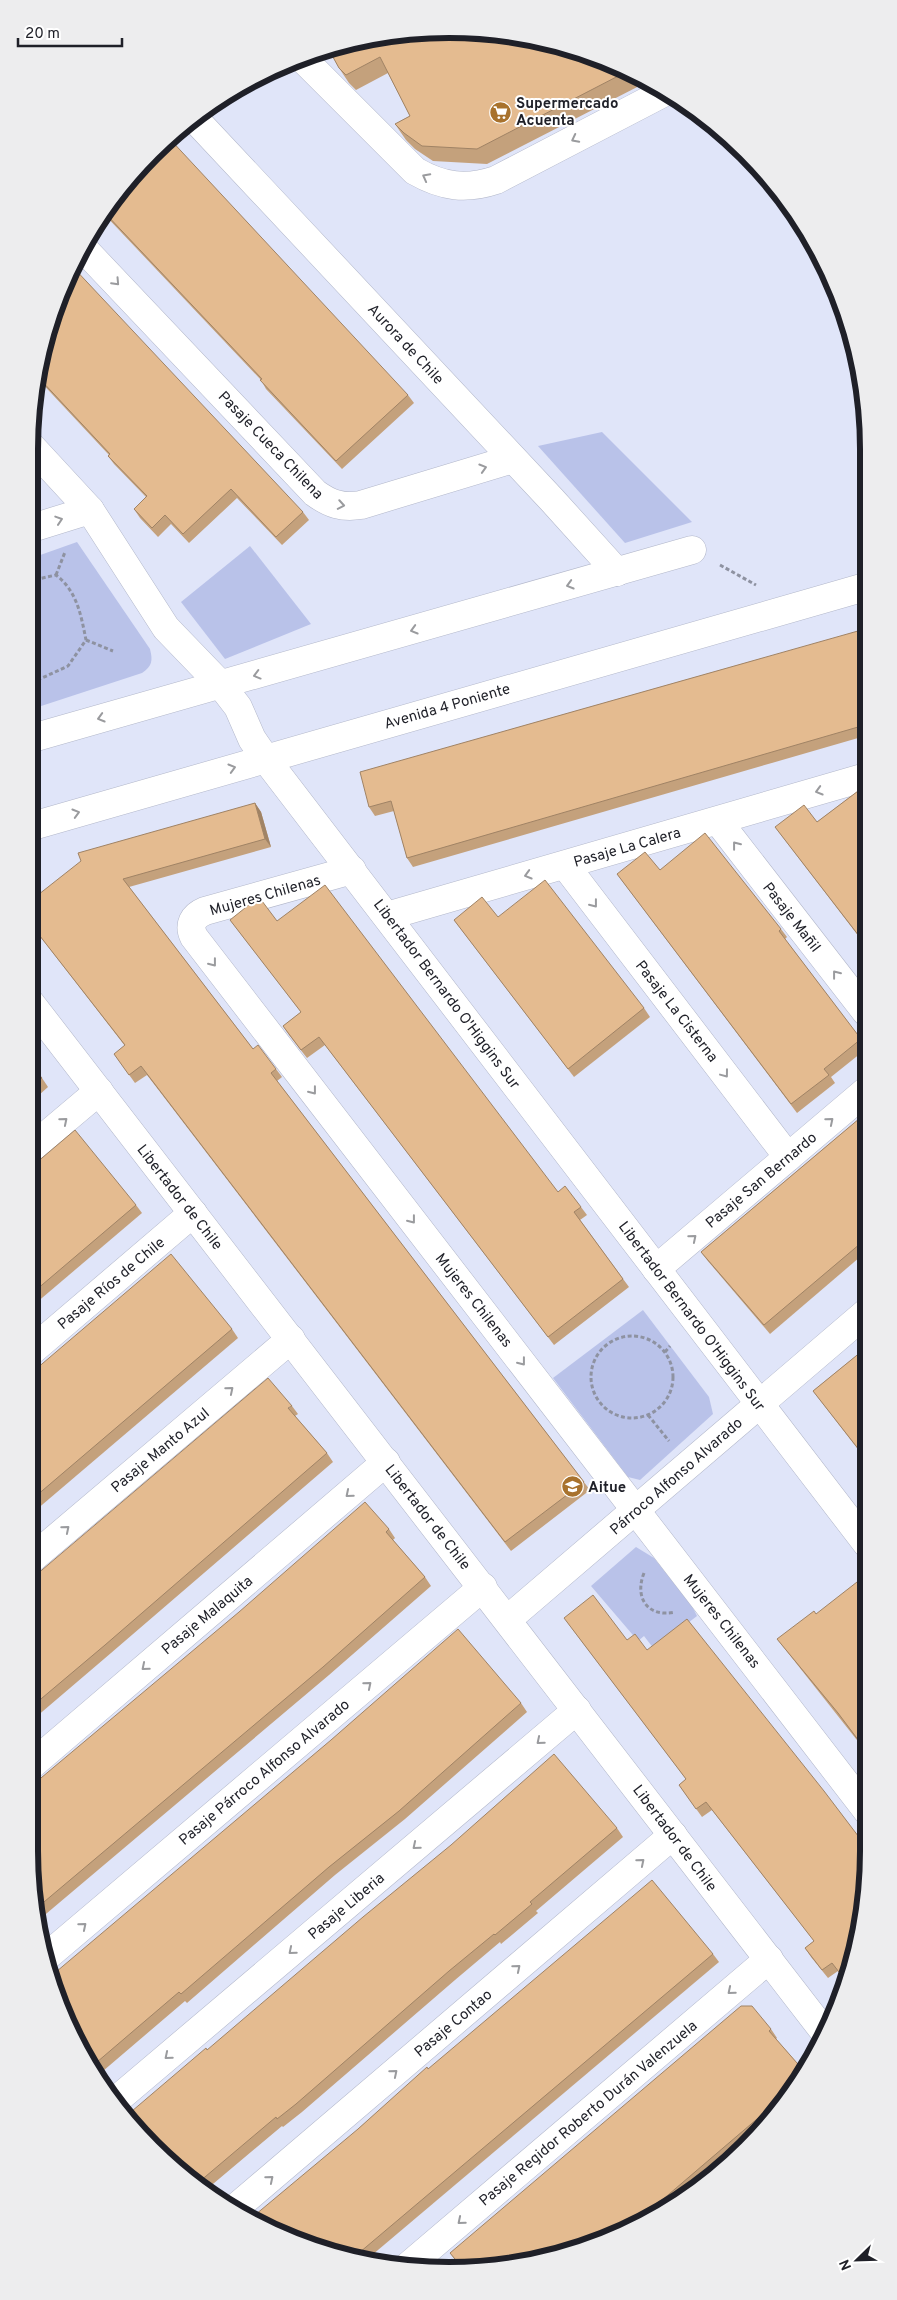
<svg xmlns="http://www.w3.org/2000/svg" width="897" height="2300" viewBox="0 0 897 2300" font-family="Overpass,sans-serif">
<rect width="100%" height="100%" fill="#e0e5f9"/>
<g fill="#b9c2e9">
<polygon points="602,432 692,522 625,543 538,446"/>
<path d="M77,542L150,649C153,661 152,666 142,673L29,710V559Z"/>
<polygon points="250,546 311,624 225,659 181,602"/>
<polygon points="643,1310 709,1397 713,1414 640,1480 628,1477 553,1378"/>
<polygon points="636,1547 654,1558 692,1606 697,1616 654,1649 644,1636 638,1641 591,1586"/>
</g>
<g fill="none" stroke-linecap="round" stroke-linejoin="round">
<defs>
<g id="minor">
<path d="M301,57L415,171C443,187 466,190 496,180L665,92"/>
<polyline points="193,117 552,500 617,572"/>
<path d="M82,247L315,493C330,504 342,508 361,505L513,459"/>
<polyline points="29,444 90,510 166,628 221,685 238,707 252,739 265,758 867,1544"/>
<polyline points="29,529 90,510"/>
<polyline points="29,739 692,550"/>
<polyline points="718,821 866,1012"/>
<polyline points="29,827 865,587"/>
<polyline points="565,865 788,1157"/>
<path d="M352,870L205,911C193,916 188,925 194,937L868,1812"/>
<polyline points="387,916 866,777"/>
<polyline points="29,1001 826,2034"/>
<polyline points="29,1150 99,1091"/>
<polyline points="656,1269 866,1091"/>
<polyline points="29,1353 193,1213"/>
<polyline points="29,1561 291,1339"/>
<polyline points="508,1619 867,1312"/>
<polyline points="29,1767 386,1462"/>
<polyline points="46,1957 483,1587"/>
<polyline points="114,2102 577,1710"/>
<polyline points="233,2210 673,1835"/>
<polyline points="407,2267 769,1959"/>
</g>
</defs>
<use href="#minor" stroke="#b2b7ca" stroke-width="29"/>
<g stroke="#8e92a1" stroke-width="3" stroke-dasharray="4 2.5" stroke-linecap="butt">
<polyline points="720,565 756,585"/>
<polyline points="56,575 65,552"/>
<path d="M29,581L56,575C77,591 81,615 86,640L68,666L29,684"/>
<polyline points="86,640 113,651"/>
<circle cx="632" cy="1377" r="41"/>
<polyline points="665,1352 670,1346"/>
<polyline points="648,1415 669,1441"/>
<path d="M644,1573C634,1598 648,1618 675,1612"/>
</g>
<use href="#minor" stroke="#fff" stroke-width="28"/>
</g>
<g fill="#c4a17c">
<polygon points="557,43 645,83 487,164 433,161 415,149 406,140 395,124 410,116 388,73 356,90 349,83 339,68 328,48"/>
<polygon points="116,193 408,395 414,403 342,469 266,389 261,380 103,213"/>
<polygon points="43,340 303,512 309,520 282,545 237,498 189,543 171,524 158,537 140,518 134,509 146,497 114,464 108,456 109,455 38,379"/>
<polygon points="865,629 865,736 413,867 407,858 394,811 375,816 369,807"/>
<polygon points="866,785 866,946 775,827 817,822"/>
<polygon points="255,803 261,812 271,847 129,887 253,1049 276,1069 282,1077 277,1081 590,1490 511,1551 147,1075 135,1083 114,1054 125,1046 29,922 29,902"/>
<polygon points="660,870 781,929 787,937 785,939 866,1046 866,1049 831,1077 835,1083 797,1113 617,874"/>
<polygon points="498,917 644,1008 650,1017 574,1077 454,920"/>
<polygon points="230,920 277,921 558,1192 581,1207 587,1215 580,1220 629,1287 554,1345 325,1045 307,1058 289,1035 283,1026 301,1012"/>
<polygon points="29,1063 42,1078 48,1087 29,1104"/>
<polygon points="866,1113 867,1251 770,1334 707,1260 701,1252"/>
<polygon points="29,1169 136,1205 142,1213 29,1309"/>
<polygon points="232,1329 238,1338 29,1516 29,1375"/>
<polygon points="867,1347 867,1461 813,1391"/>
<polygon points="292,1406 298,1414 295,1416 327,1453 333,1462 111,1653 29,1723 29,1581"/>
<polygon points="389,1529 395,1538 393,1540 425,1577 431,1586 329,1675 40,1919 29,1852"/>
<polygon points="868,1595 868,1754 777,1639 816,1614"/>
<polygon points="564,1618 854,1960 846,1982 838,1971 828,1978 811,1957 805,1948 814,1941 712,1810 702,1817 679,1785 686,1779"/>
<polygon points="521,1703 527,1712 405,1819 335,1875 187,2003 185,2001 96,2077 85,2061"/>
<polygon points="617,1828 623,1837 536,1911 538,1913 501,1944 500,1942 455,1980 302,2112 283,2127 282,2126 207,2189 133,2128 207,2050"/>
<polygon points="713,1954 719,1962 365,2261 313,2249 358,2129 428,2069"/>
<polygon points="771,2029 777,2038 776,2039 804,2071 782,2107 726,2159 670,2207 609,2239 531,2263 459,2265 450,2253"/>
</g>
<polygon fill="#a08365" points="255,803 261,812 271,847 265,839"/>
<g fill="#e4bb90" stroke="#a08365">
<polygon points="476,30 557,43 624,73 477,149 422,146 404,133 395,124 410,116 380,57 346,75 339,68 328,48 394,32"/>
<polygon points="168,137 408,395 336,461 260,380 262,379 104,212 116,193"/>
<polygon points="71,265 303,512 276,537 231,489 183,534 165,515 152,528 134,509 147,496 108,456 110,454 38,377 43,340"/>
<polygon points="865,629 865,725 407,858 391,801 369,807 360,772"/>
<polygon points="866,785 866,945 775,827 804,805 817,822"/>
<polygon points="255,803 265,839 123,879 253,1049 258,1045 276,1069 271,1073 584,1482 505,1542 141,1066 129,1075 114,1054 125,1045 29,922 29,902 81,861 78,853"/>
<polygon points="705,833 781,929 779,931 861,1039 824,1069 829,1075 791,1104 617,874 645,852 660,870"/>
<polygon points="545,880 644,1008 568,1069 454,920 482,897 498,917"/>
<polygon points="325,885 558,1192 565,1186 581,1207 574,1212 623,1279 548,1337 319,1037 301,1050 283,1026 301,1012 230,920 250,904 262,901 277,921"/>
<polygon points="29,1063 42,1078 29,1090"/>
<polygon points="866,1113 867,1238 764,1325 701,1252"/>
<polygon points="75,1130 136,1205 29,1296 29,1169"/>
<polygon points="171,1254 232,1329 29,1502 29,1375"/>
<polygon points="867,1347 867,1460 813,1391"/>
<polygon points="268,1378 292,1406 288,1408 327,1453 105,1645 29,1709 29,1581"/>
<polygon points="365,1502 389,1529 386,1532 425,1577 323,1667 38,1907 29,1852 29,1788 239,1612"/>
<polygon points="857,1582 868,1595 868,1753 838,1713 777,1639 814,1611 816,1614"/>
<polygon points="593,1595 627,1640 635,1634 647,1650 687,1619 824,1791 868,1849 854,1960 846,1981 832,1963 822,1970 805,1948 814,1941 706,1802 696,1809 679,1785 686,1779 564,1618"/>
<polygon points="458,1629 521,1703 399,1811 329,1867 181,1994 179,1992 90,2068 85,2061 51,1987 50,1977 331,1740"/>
<polygon points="554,1754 617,1828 530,1902 532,1904 495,1935 494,1934 449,1971 296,2104 277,2119 276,2117 199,2182 133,2128 125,2117 206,2048 207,2050 363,1917 451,1845"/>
<polygon points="652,1880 713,1954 353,2258 313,2249 249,2220 358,2129 427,2067 428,2069"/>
<polygon points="741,2006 752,2006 771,2029 769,2031 804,2071 792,2090 771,2107 627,2230 609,2239 531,2263 460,2265 450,2253"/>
</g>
<defs><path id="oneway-chevron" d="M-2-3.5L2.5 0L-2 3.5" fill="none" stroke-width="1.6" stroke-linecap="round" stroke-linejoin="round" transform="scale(1.25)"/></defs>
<g stroke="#9a9b9e">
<use href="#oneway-chevron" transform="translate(575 139) rotate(153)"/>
<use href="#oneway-chevron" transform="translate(426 177) rotate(-152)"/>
<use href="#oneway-chevron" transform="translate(116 282) rotate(47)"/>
<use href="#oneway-chevron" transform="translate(483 468) rotate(-17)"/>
<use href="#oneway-chevron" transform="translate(341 505) rotate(10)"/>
<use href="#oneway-chevron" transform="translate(59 520) rotate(-18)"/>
<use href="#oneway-chevron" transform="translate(570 585) rotate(164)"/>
<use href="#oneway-chevron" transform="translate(414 630) rotate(164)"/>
<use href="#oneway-chevron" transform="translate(257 675) rotate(165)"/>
<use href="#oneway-chevron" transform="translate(101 718) rotate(164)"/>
<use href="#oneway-chevron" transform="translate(232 768) rotate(-16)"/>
<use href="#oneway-chevron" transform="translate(819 791) rotate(164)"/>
<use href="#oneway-chevron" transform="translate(76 813) rotate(-16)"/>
<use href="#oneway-chevron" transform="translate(736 845) rotate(-128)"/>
<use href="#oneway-chevron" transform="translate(528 875) rotate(164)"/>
<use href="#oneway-chevron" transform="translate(594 904) rotate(52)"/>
<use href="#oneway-chevron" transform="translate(213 963) rotate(52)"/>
<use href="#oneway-chevron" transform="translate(836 974) rotate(-128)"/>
<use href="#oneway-chevron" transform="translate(725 1074) rotate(53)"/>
<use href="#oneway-chevron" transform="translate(313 1091) rotate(52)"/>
<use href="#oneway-chevron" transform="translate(64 1121) rotate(-40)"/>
<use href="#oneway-chevron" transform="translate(830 1121) rotate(-40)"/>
<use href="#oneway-chevron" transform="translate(412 1220) rotate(52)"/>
<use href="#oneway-chevron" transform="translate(693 1238) rotate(-40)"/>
<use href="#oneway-chevron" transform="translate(522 1362) rotate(52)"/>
<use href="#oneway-chevron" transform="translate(230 1390) rotate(-40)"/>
<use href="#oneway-chevron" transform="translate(349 1494) rotate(140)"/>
<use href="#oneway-chevron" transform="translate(66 1529) rotate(-40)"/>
<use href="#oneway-chevron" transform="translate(145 1667) rotate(140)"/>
<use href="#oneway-chevron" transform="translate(368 1685) rotate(-40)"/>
<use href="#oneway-chevron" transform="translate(540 1741) rotate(140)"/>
<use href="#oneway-chevron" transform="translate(416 1846) rotate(140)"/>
<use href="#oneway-chevron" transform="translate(641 1862) rotate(-40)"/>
<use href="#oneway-chevron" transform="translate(83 1926) rotate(-40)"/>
<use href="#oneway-chevron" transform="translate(292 1951) rotate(140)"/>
<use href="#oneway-chevron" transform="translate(517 1968) rotate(-40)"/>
<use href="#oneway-chevron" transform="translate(731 1991) rotate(140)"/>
<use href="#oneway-chevron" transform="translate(168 2056) rotate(140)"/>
<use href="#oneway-chevron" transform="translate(394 2073) rotate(-40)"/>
<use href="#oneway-chevron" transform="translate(270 2179) rotate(-40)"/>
<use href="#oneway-chevron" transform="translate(461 2221) rotate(140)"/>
</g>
<defs>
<symbol id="supermarket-disc" viewBox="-11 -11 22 22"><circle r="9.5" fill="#a8722d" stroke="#fff"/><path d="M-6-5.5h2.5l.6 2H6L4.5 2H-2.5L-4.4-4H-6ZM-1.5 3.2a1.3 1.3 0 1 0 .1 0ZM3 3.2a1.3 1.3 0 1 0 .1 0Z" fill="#fff"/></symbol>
<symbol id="school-disc" viewBox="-11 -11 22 22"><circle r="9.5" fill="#a8722d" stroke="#fff"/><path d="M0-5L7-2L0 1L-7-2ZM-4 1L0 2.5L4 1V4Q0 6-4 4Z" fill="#fff"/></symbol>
</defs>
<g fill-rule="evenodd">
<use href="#supermarket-disc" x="488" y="100" width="25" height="25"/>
<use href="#school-disc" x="560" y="1474" width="25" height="25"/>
</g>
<g text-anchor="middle" stroke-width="4" stroke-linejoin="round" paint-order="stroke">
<g font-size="15" font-weight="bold" fill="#1f2028" stroke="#fff" text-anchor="start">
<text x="516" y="108">Supermercado<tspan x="516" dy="17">Acuenta</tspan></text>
<text x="588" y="1492">Aitue</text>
</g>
<g font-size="15" fill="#1f2028" stroke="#fff">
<text transform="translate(406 344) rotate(47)" y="5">Aurora de Chile</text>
<text transform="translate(271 445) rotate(46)" y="5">Pasaje Cueca Chilena</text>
<text transform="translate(447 706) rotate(-16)" y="5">Avenida 4 Poniente</text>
<text transform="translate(627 847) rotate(-16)" y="5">Pasaje La Calera</text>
<text transform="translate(265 895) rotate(-16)" y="5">Mujeres Chilenas</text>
<text transform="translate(792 917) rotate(52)" y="5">Pasaje Mañil</text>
<text transform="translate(447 994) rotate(53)" y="5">Libertador Bernardo O'Higgins Sur</text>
<text transform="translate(677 1011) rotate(52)" y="5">Pasaje La Cisterna</text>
<text transform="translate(761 1180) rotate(-40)" y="5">Pasaje San Bernardo</text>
<text transform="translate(180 1197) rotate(52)" y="5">Libertador de Chile</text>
<text transform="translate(111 1283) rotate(-40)" y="5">Pasaje Ríos de Chile</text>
<text transform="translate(474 1300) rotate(52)" y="5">Mujeres Chilenas</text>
<text transform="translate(692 1316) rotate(53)" y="5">Libertador Bernardo O'Higgins Sur</text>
<text transform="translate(160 1450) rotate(-40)" y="5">Pasaje Manto Azul</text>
<text transform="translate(676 1476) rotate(-41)" y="5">Párroco Alfonso Alvarado</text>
<text transform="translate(428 1517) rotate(52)" y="5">Libertador de Chile</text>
<text transform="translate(207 1615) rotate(-40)" y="5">Pasaje Malaquita</text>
<text transform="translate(722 1621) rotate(52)" y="5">Mujeres Chilenas</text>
<text transform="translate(264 1772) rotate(-40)" y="5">Pasaje Párroco Alfonso Alvarado</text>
<text transform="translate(675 1838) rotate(53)" y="5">Libertador de Chile</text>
<text transform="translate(346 1906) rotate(-40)" y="5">Pasaje Liberia</text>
<text transform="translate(453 2023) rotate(-40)" y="5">Pasaje Contao</text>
<text transform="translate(588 2113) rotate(-40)" y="5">Pasaje Regidor Roberto Durán Valenzuela</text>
</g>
</g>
<path d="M0 0H897V2300H0ZM449 38H449A411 411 0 0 1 860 449V1851A411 411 0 0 1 449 2262H449A411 411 0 0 1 38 1851V449A411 411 0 0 1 449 38Z" fill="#ededee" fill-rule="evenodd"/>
<path fill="none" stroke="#1f2028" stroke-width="6" d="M449 38H449A411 411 0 0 1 860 449V1851A411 411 0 0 1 449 2262H449A411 411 0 0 1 38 1851V449A411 411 0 0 1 449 38Z"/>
<g transform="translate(857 2260) rotate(247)" stroke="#ffffff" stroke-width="4" paint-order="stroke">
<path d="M0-4L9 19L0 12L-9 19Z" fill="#1f2028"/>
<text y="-8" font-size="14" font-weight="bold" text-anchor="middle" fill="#1f2028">N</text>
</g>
<path d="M18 38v8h104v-8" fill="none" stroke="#1f2028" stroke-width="2.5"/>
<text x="25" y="38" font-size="15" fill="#1f2028" stroke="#ffffff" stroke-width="4" paint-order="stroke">20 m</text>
</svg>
